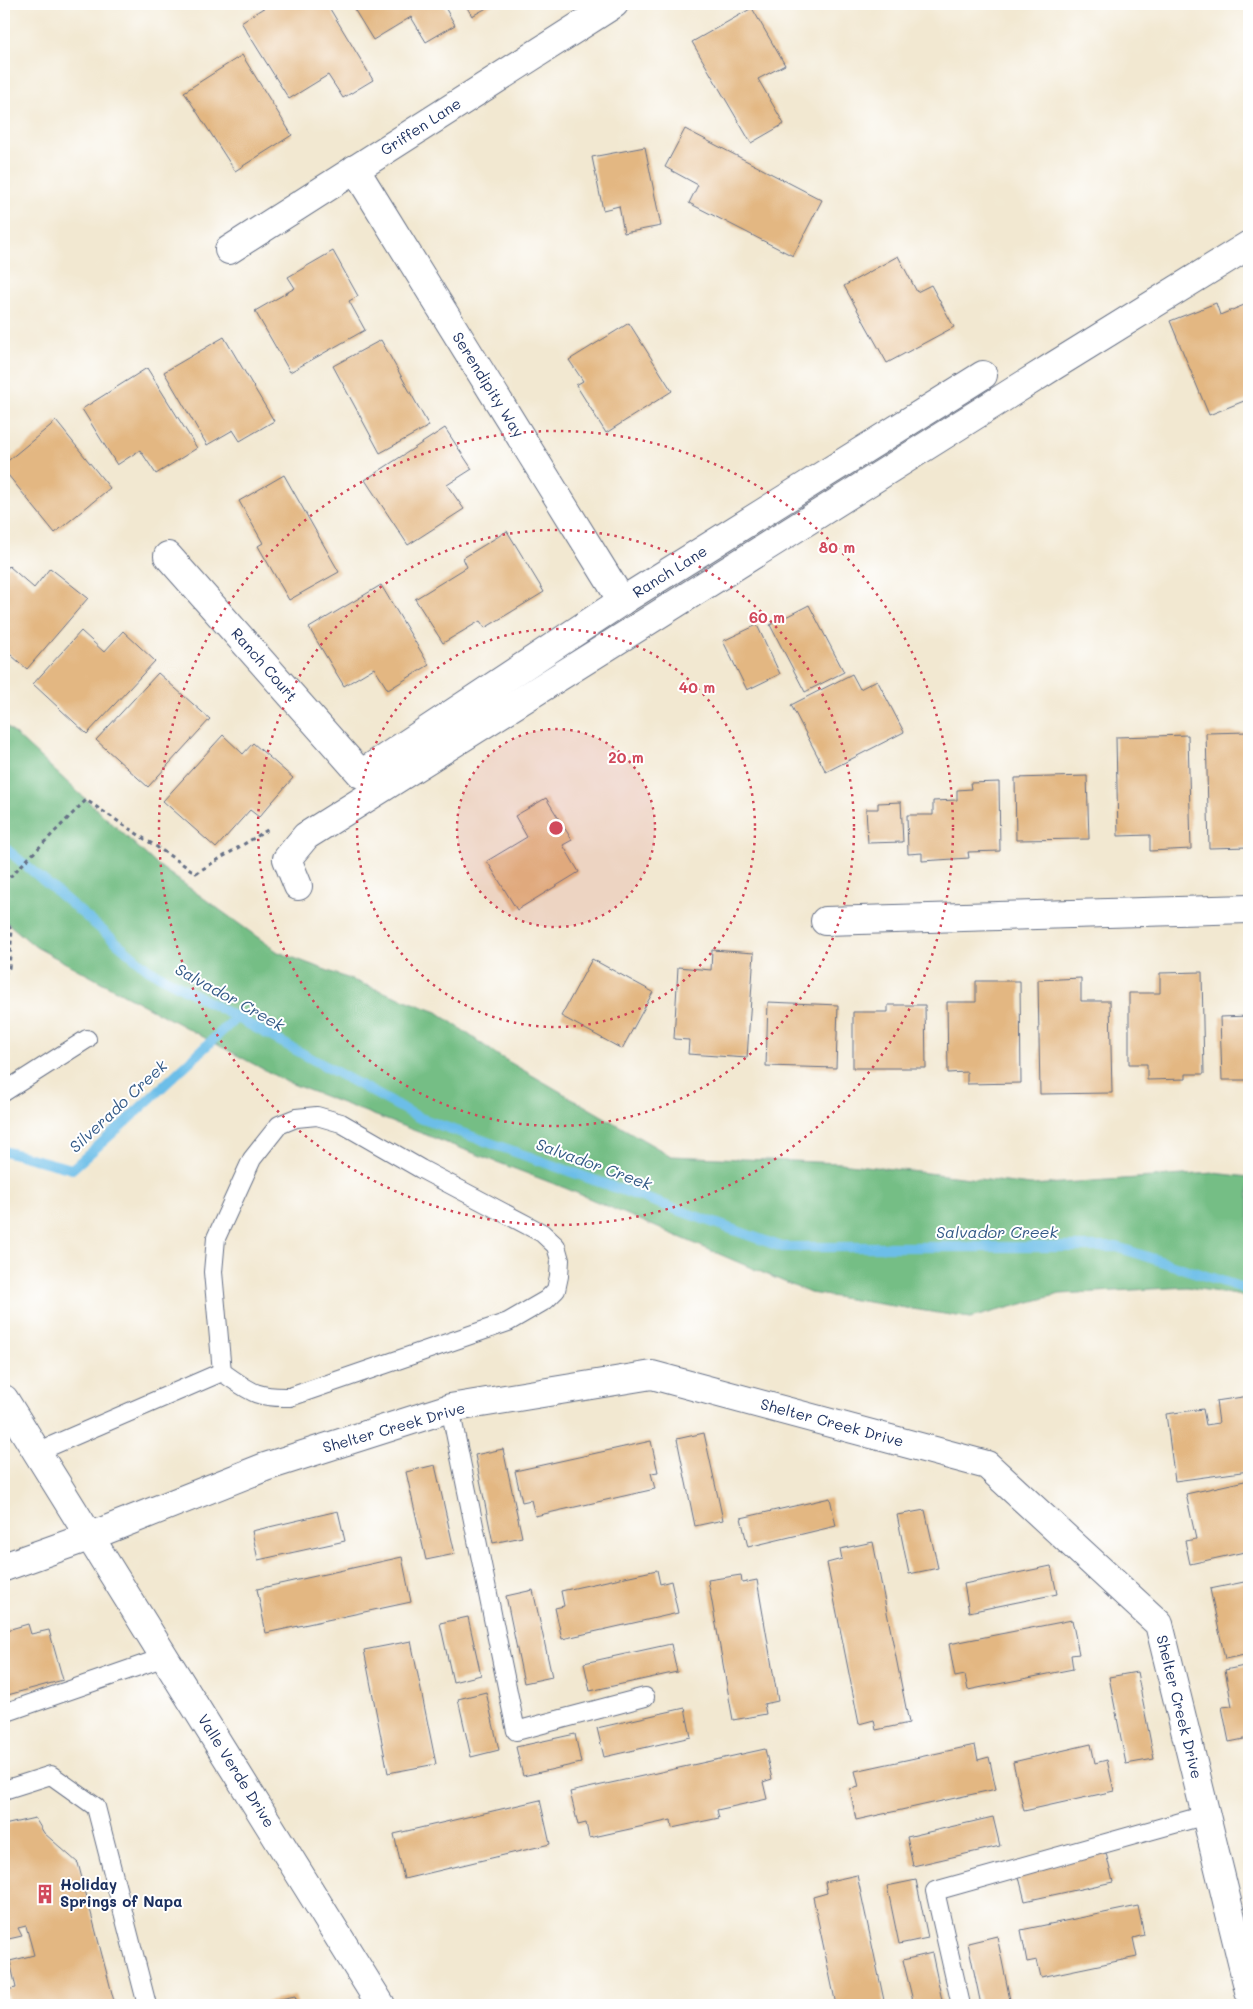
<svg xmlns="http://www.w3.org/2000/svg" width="1253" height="2009" viewBox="0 0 1253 2009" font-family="Mali,sans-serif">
<rect width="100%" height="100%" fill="#fff"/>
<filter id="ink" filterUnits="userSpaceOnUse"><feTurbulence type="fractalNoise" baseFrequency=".02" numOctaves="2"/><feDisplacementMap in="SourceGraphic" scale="10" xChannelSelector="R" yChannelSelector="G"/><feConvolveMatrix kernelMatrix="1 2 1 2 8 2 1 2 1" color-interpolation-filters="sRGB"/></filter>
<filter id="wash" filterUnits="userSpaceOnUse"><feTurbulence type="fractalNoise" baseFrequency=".0096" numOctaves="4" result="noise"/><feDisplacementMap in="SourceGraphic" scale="20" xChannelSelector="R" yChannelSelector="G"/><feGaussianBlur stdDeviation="1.12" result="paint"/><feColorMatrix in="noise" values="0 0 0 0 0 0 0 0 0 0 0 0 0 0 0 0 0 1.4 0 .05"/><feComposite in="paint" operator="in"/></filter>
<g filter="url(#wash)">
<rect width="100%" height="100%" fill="#f2e8d1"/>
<polygon fill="#74be85" stroke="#487672" points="4,724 155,863 278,952 437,1012 499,1056 671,1156 840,1163 1031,1185 1214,1173 1249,1177 1249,1297 1187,1287 1060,1294 970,1318 810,1293 565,1188 287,1082 36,947 4,920"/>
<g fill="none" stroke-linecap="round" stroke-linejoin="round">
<g stroke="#6cbee8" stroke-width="10">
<polyline points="4,847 148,969 420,1118 782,1247 1117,1247 1249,1290"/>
<polyline points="4,1151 72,1169 124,1123 236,1018"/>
</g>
</g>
<g id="blocks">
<g fill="#e3b782">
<polygon points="270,4 327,4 373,80 343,98 328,75 289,99 241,22"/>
<polygon points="351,4 443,4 455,25 426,42 411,17 373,40"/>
<polygon points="465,4 494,4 472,16"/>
<polygon points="752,8 785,65 758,79 784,124 751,143 692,42"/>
<polygon points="242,55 292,135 235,171 184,92"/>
<polygon points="685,129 822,200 793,256 689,203 698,185 665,167"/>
<polygon points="645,147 661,226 624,233 619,206 603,210 592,157"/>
<polygon points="333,251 358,296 349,301 365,330 290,372 255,311 295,288 288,277"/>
<polygon points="898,256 917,292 931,285 954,327 887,363 844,286"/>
<polygon points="1216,303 1220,315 1249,303 1249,399 1209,415 1170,321"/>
<polygon points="629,323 672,391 606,433 576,385 583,381 569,360"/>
<polygon points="224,337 274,421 240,441 233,430 207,445 164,372"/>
<polygon points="381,340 429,426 380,453 333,366"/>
<polygon points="147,368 197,448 156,474 140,450 117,465 82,409"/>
<polygon points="56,421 110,488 55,533 4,470 4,464"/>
<polygon points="445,428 472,469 447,485 464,509 408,545 365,480"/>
<polygon points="284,475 339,572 289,600 258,546 263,543 239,501"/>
<polygon points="507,531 544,592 485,628 480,621 443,643 415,599 467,567 463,558"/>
<polygon points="9,566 34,588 50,568 88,598 27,669 4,649 4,572"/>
<polygon points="381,585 429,665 388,690 374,668 344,686 309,628"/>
<polygon points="809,605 844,672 805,692 770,625"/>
<polygon points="757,625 780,674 747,690 723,641"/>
<polygon points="81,631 104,652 123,631 155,661 87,734 33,684"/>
<polygon points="158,673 210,719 148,787 96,740"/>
<polygon points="852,674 860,689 877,680 904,732 826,772 791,705"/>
<polygon points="1249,732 1249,847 1209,848 1206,733"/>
<polygon points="223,735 243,754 253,743 293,778 259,817 250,810 216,848 163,801"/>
<polygon points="1188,735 1191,849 1150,851 1150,835 1118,836 1116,737"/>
<polygon points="1087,776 1089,839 1016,840 1015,778"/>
<polygon points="999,782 1000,851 968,852 969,858 922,861 922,853 908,854 907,815 933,815 933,801 957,800 957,790 971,789 970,783"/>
<polygon points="546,798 572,840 563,845 579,872 517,910 487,861 527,837 515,816"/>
<polygon points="901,802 903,842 868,843 866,809 878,809 878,803"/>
<polygon points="712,950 754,953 747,1058 688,1054 689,1040 674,1039 678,967 711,970"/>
<polygon points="592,959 653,992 622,1049 561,1016"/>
<polygon points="1202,972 1204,1074 1186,1074 1186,1079 1147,1080 1147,1064 1129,1064 1129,993 1160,993 1160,973"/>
<polygon points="1081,978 1081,1001 1110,1001 1112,1093 1040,1094 1038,980"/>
<polygon points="976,981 1020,981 1021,1083 967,1084 967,1072 948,1073 947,1002 976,1002"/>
<polygon points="768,1002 838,1005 836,1068 766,1066"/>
<polygon points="888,1005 925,1005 926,1068 853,1068 853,1012 888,1012"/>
<polygon points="1249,1016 1249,1080 1222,1080 1220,1017"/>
<polygon points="1249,1396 1249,1471 1175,1481 1166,1414 1203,1409 1206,1425 1219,1423 1216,1401"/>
<polygon points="704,1433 723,1520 695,1526 677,1439"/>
<polygon points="651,1441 658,1472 651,1473 655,1489 535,1516 531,1500 522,1502 515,1471"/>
<polygon points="503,1449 522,1537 493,1543 475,1455"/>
<polygon points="435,1465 455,1554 426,1560 406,1472"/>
<polygon points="1249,1480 1249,1551 1190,1564 1185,1541 1196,1539 1186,1494"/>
<polygon points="830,1498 836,1526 748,1547 741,1518"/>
<polygon points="925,1510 938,1568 909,1574 897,1515"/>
<polygon points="338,1511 345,1541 258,1560 252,1531"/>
<polygon points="873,1542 909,1723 876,1730 874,1720 859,1724 827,1563 842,1559 840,1549"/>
<polygon points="402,1557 411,1602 266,1633 257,1589"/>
<polygon points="1051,1566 1057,1594 969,1612 964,1584"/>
<polygon points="657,1570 660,1584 671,1581 678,1613 562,1639 555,1608 564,1606 561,1591"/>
<polygon points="741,1575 742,1583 757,1580 778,1701 764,1704 766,1714 733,1720 708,1580"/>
<polygon points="1249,1581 1249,1654 1225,1659 1210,1589"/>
<polygon points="533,1590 552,1677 524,1683 506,1596"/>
<polygon points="468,1617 481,1675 453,1682 440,1623"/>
<polygon points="1072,1620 1079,1654 1071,1655 1073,1669 968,1690 965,1675 955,1677 949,1644"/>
<polygon points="28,1624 31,1634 49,1630 63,1680 4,1696 4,1631"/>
<polygon points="411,1641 436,1764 388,1773 364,1650"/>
<polygon points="671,1644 677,1672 590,1691 584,1663"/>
<polygon points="1249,1665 1249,1738 1229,1742 1222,1707 1232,1706 1225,1670"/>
<polygon points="1137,1672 1154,1759 1126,1764 1109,1677"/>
<polygon points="486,1692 499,1750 471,1757 458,1699"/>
<polygon points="685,1708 691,1737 604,1757 597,1728"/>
<polygon points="575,1734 581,1763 523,1776 516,1747"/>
<polygon points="1091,1744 1095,1763 1107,1760 1114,1791 1024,1811 1013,1762"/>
<polygon points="975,1745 978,1760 989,1757 996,1789 856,1820 850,1789 859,1787 855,1771"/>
<polygon points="765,1749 772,1779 763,1782 767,1799 717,1810 719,1818 672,1828 671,1820 589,1838 586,1823 578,1825 570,1792"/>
<polygon points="540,1800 550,1844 404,1879 394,1834"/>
<polygon points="993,1817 1000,1846 913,1866 907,1837"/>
<polygon points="35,1818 44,1833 78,1863 115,2005 9,2005 6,1990 16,1988 10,1961 34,1955 26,1926 18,1928 22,1936 4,1940 4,1841 6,1841 4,1825"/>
<polygon points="1106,1853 1113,1882 1025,1901 1018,1873"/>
<polygon points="857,1875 885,2005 836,2005 813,1897 827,1893 825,1882"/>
<polygon points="916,1880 928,1938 899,1944 887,1886"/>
<polygon points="1138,1906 1144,1935 1133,1938 1137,1957 1041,1977 1037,1960 1027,1962 1021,1930"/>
<polygon points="997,1936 1011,2005 981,2005 968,1943"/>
<polygon points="932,1953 943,2005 914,2005 903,1960"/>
<polygon points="295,1996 298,2005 256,2005 256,2004"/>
</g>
</g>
</g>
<g filter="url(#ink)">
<use href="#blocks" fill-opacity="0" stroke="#667086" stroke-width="1"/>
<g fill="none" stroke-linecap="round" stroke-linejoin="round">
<defs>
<g id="service">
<polyline points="4,1092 87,1039"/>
<path d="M317,1116L341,1123L421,1169L542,1233L556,1246L560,1260L559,1276L556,1290L546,1300L508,1322L290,1397C254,1398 250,1391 222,1372L213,1272L216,1238L252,1159L279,1125L296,1118Z"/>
<polyline points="450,1408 516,1731 645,1697"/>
<polyline points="37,1452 222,1372"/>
<polyline points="4,1713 165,1657"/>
<polyline points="4,1790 51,1775 96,1807 147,2005"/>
<polyline points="961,2005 935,1891 1206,1815"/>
</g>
<g id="minor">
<polyline points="355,169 622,601"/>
<polyline points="229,250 614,4"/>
<polyline points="168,556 361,774 622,601 983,375"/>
<polyline points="298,886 287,859 306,836 1052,367 1249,245"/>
<polyline points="825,921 1249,909"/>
<polyline points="4,1399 381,2005"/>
<polyline points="4,1567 91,1536 265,1467 450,1408 652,1375 987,1465 1159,1624 1249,1991"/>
</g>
</defs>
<use href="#service" stroke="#667086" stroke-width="20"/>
<use href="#minor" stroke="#667086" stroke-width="30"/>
<g stroke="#667086" stroke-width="3" stroke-dasharray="4 4" stroke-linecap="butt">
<polyline points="4,883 86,800 196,873 269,829"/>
<polyline points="4,919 12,931 9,968 4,975"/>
</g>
<use href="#service" stroke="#fff" stroke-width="18"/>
<use href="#minor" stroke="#fff" stroke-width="28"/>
</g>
</g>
<circle cx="556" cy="828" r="99" fill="#d1495b" fill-opacity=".12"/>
<g fill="none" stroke="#d1495b" stroke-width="2.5" stroke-dasharray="2.5 5">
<circle cx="556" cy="828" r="99"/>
<circle cx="556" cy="828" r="199"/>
<circle cx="556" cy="828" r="298"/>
<circle cx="556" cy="828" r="397"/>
</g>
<defs>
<symbol id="building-bare" viewBox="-9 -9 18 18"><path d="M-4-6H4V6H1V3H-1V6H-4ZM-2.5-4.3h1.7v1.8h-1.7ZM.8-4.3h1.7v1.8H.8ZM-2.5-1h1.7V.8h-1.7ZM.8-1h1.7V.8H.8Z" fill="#d1495b" stroke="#fff" stroke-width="2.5" paint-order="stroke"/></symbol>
</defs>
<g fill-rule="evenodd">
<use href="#building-bare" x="31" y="1880" width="28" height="28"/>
</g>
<g text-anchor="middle" stroke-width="4" stroke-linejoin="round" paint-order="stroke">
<g font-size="15" fill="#1b2f5e" stroke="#fff">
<text transform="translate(421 127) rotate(-33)" y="5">Griffen Lane</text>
<text transform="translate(488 385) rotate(58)" y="5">Serendipity Way</text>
<text transform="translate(670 572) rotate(-32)" y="5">Ranch Lane</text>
<text transform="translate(264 665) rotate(49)" y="5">Ranch Court</text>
<text transform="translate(832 1423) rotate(15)" y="5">Shelter Creek Drive</text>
<text transform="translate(394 1428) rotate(-16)" y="5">Shelter Creek Drive</text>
<text transform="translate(1179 1707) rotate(76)" y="5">Shelter Creek Drive</text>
<text transform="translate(236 1771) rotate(58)" y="5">Valle Verde Drive</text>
</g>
<g font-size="15" font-weight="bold" fill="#1b2f5e" stroke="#fff" text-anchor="start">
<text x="60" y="1890">Holiday<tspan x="60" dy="17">Springs of Napa</tspan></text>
</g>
<g font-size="16" font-style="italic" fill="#335a87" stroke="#fff">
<text transform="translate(230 997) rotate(29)" y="6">Salvador Creek</text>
<text transform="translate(118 1106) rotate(-43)" y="6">Silverado Creek</text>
<text transform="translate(594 1164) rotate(20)" y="6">Salvador Creek</text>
<text x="997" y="1238">Salvador Creek</text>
</g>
</g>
<circle cx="556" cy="828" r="8" fill="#d1495b" stroke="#fff" stroke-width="2.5"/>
<g font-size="15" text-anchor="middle" font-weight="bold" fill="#d1495b" stroke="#fff" stroke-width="4" stroke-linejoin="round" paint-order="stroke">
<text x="837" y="553">80 m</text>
<text x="767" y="623">60 m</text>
<text x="697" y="693">40 m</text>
<text x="626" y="763">20 m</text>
</g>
<rect width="1253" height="2009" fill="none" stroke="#fff" stroke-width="20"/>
</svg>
